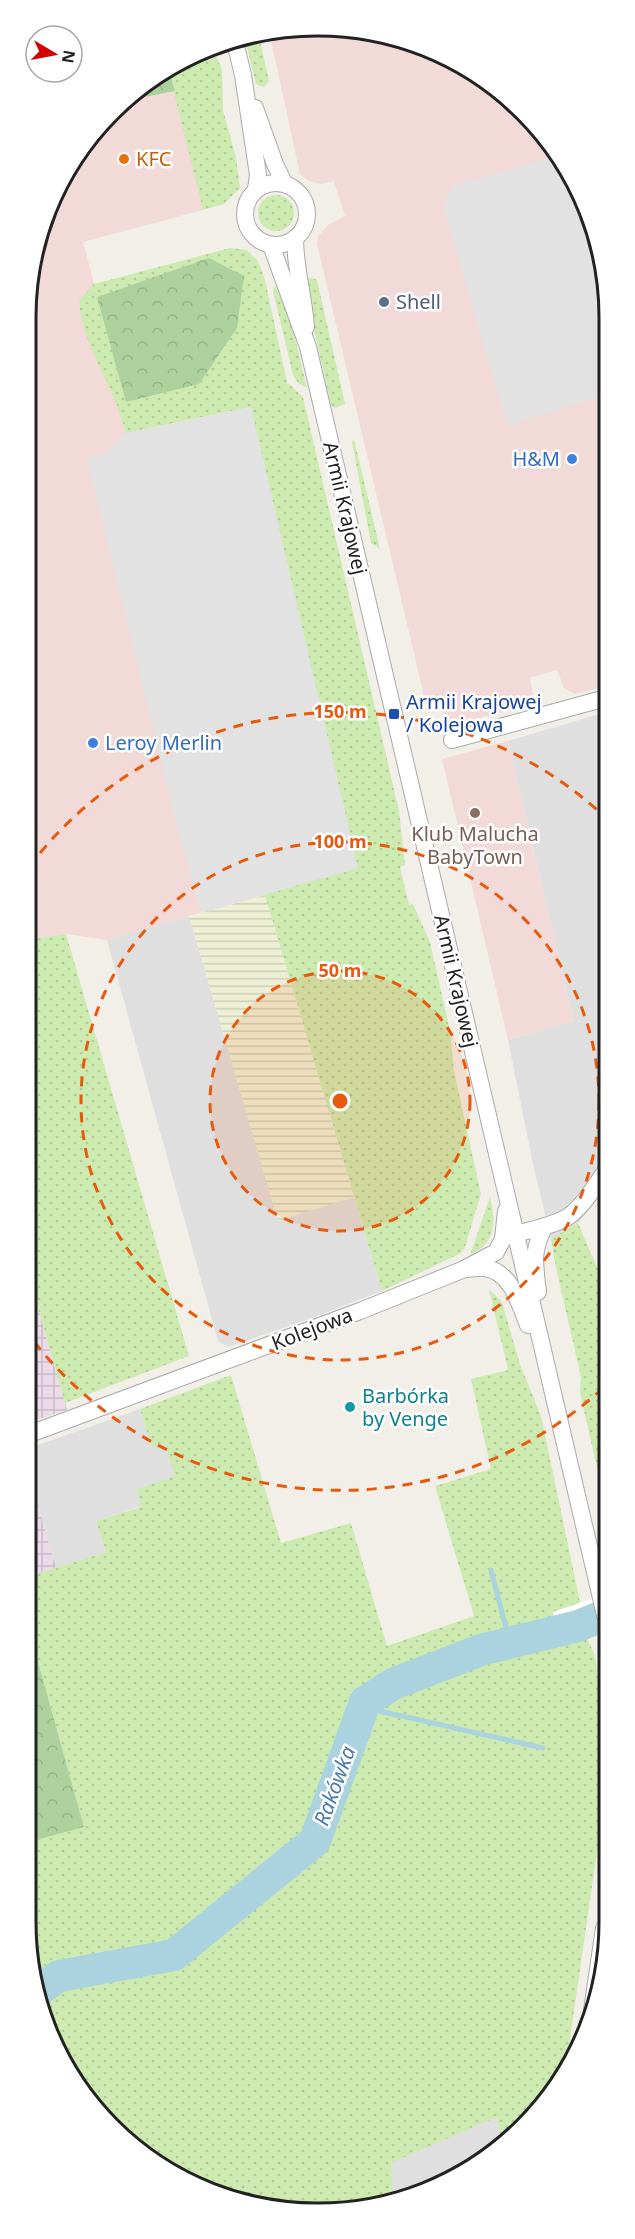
<svg xmlns="http://www.w3.org/2000/svg" width="635" height="2239" viewBox="0 0 635 2239" font-family="'Noto Sans',sans-serif">
<defs>
<pattern id="industrial-grid" width="8" height="8" patternUnits="userSpaceOnUse" patternTransform="scale(1.5)"><rect width="8" height="8" fill="#ebdbe8"/><path d="M0 4h8M4 0v8" fill="none" stroke="#c9bcc7"/></pattern>
<pattern id="farmland-rules" width="6" height="5" patternUnits="userSpaceOnUse" patternTransform="scale(1.5)"><rect width="6" height="5" fill="#eef0d5"/><path d="M0 2.5h6" fill="none" stroke="#ccceb7"/></pattern>
<pattern id="grass-dots" width="8" height="8" patternUnits="userSpaceOnUse" patternTransform="scale(1.5)"><rect width="8" height="8" fill="#cdebb0"/><path d="M2 2h.1M6 6h.1" fill="none" stroke="#b0c997" stroke-width="1.8" stroke-linecap="round"/></pattern>
<pattern id="forest-crowns" width="20" height="18" patternUnits="userSpaceOnUse" patternTransform="scale(1.5)"><rect width="20" height="18" fill="#add19e"/><path d="M2 6a3 3 0 1 1 6 0M12 15a3 3 0 1 1 6 0" fill="none" stroke="#95b388"/></pattern>
</defs>
<rect width="100%" height="100%" fill="#f2efe9"/>
<g fill="#e0dfdf">
<polygon points="606,712 605,1190 578,1223 551,1239 534,1169 508,1040 574,1021 508,741"/>
<polygon points="189,916 278,1220 354,1197 382,1291 309,1319 228,1347 218,1341 107,940"/>
<polygon points="140,1409 152,1447 165,1444 176,1476 138,1489 142,1506 96,1521 106,1552 56,1568 27,1466 27,1449"/>
<polygon points="497,2117 502,2146 495,2153 393,2204 390,2163"/>
</g>
<g fill="#f2dad9">
<polygon points="269,31 374,31 463,64 537,125 580,189 607,280 606,686 575,694 564,688 557,670 530,678 533,694 527,706 456,724 434,706 426,704 317,244 318,236 328,225 345,216 334,181 321,184 307,180 300,174"/>
<polygon points="175,91 203,210 83,242 126,402 126,433 358,868 107,940 66,934 29,940 31,261 75,156 130,100"/>
<polygon points="508,741 574,1021 508,1040 442,759"/>
</g>
<g fill="url(#industrial-grid)">
<polygon points="28,1272 67,1410 27,1423"/>
<polygon points="27,1466 56,1568 27,1577"/>
</g>
<polygon fill="url(#farmland-rules)" points="265,895 354,1197 278,1221 189,916"/>
<g fill="url(#grass-dots)">
<polygon points="258,32 269,81 264,87 256,84 245,38"/>
<polygon points="214,50 222,70 223,110 236,157 240,188 224,204 203,210 168,69"/>
<circle cx="276" cy="213" r="18"/>
<path d="M230,248L247,250L258,261L265,280L287,382L303,397L399,811L405,865L400,867L409,905L413,904L430,942L450,1031L454,1071L481,1194L465,1247L461,1253L382,1291L265,895L251,407L126,433C122,421 119,409 114,398C100,366 82,337 79,301L94,284Z"/>
<polygon points="312,278 317,280 345,404 335,408 331,405 311,316 305,279"/>
<polygon points="278,285 295,338 307,388 298,383 293,375 273,291 273,289"/>
<polygon points="354,439 380,549 371,543 352,442"/>
<polygon points="66,934 189,1356 65,1403 28,1272 29,940"/>
<path d="M490,1197C496,1222 496,1243 470,1255Z"/>
<polygon points="578,1223 605,1286 605,1503 580,1393 581,1377 556,1268 551,1239"/>
<polygon points="489,1289 502,1302 520,1364 541,1416 588,1640 595,1656 604,1727 604,1804 565,2073 502,2146 497,2117 391,2163 393,2204 298,2213 189,2184 98,2114 48,2033 26,1921 26,1843 84,1827 27,1622 27,1577 106,1552 96,1521 141,1507 137,1489 175,1476 165,1444 152,1448 140,1409 231,1375 281,1543 351,1523 387,1646 474,1616 435,1486 491,1469 471,1379 508,1370"/>
</g>
<g fill="url(#forest-crowns)">
<polygon points="168,69 175,91 130,100 155,75"/>
<polygon points="209,258 244,276 237,328 199,384 126,402 97,297"/>
<polygon points="27,1622 84,1827 26,1843"/>
</g>
<g fill="#e2e2e2">
<polygon points="558,156 580,189 607,280 607,395 520,421 518,424 508,428 443,205 453,186"/>
<polygon points="251,407 358,868 201,913 177,826 87,458 106,453 126,433"/>
</g>
<polygon fill="#fff" points="605,1594 605,1627 559,1641 553,1612"/>
<g fill="none" stroke-linecap="round" stroke-linejoin="round">
<g stroke="#aad3df" stroke-width="5">
<polyline points="491,1570 510,1643"/>
<polyline points="365,1702 375,1710 543,1748"/>
</g>
<polyline stroke="#aad3df" stroke-width="32" points="39,1990 59,1976 174,1955 315,1841 365,1702 393,1684 481,1650 578,1626 605,1615"/>
<defs>
<g id="minor">
<polyline points="235,42 243,75 258,175 256,189"/>
<polyline points="255,108 275,164 284,183"/>
<circle cx="276" cy="214" r="31"/>
<path d="M295,238C295,268 304,297 306,327"/>
<polyline points="271,245 308,347 605,1615"/>
<polyline points="452,740 606,698"/>
<path d="M516,1234C533,1229 554,1226 569,1216C584,1205 595,1186 605,1172"/>
<path d="M466,1269C472,1269 479,1267 485,1268C511,1271 520,1305 528,1325"/>
<path d="M538,1292C535,1264 531,1252 545,1226"/>
<polyline points="27,1435 360,1311 462,1270 496,1252 503,1239 506,1211"/>
<polyline points="592,2010 604,1928"/>
</g>
</defs>
<use href="#minor" stroke="#a9a9a9" stroke-width="18"/>
<use href="#minor" stroke="#fff" stroke-width="16"/>
</g>
<circle cx="340" cy="1101" r="130" fill="#e8590c" fill-opacity=".12"/>
<g fill="none" stroke="#e8590c" stroke-width="3" stroke-dasharray="10 8">
<circle cx="340" cy="1101" r="130"/>
<circle cx="340" cy="1101" r="259"/>
<path d="M603 1388A389 389 0 0 1 29 1335M29 867A389 389 0 0 1 605 817"/>
</g>
<circle fill="#e8710a" stroke="#fff" stroke-width="2" cx="124" cy="159" r="6"/>
<circle fill="#5c6f8a" stroke="#fff" stroke-width="2" cx="384" cy="302" r="6"/>
<g fill="#3f7fe0" stroke="#fff" stroke-width="2">
<circle cx="572" cy="459" r="6"/>
<circle cx="93" cy="743" r="6"/>
</g>
<rect fill="#1a4fb4" stroke="#fff" stroke-width="2" x="388" y="708" width="12" height="12" rx="3"/>
<circle fill="#8d6e63" stroke="#fff" stroke-width="2" cx="475" cy="813" r="6"/>
<circle fill="#0f9aa8" stroke="#fff" stroke-width="2" cx="350" cy="1407" r="6"/>
<g text-anchor="middle" stroke-width="5" stroke-linejoin="round" paint-order="stroke">
<g font-size="20" fill="#c56008" stroke="#fff" text-anchor="start">
<text x="136" y="166">KFC</text>
</g>
<g font-size="20" fill="#4e5e75" stroke="#fff" text-anchor="start">
<text x="396" y="309">Shell</text>
</g>
<g font-size="20" fill="#366cbe" stroke="#fff" text-anchor="end">
<text x="560" y="466">H&amp;M</text>
<text x="105" y="750" text-anchor="start">Leroy Merlin</text>
</g>
<g font-size="20" fill="#222" stroke="#fff">
<text transform="translate(345 508) rotate(77)" y="7">Armii Krajowej</text>
<text transform="translate(456 981) rotate(77)" y="7">Armii Krajowej</text>
<text transform="translate(312 1329) rotate(-21)" y="7">Kolejowa</text>
</g>
<g font-size="20" fill="#164399" stroke="#fff" text-anchor="start">
<text x="406" y="709">Armii Krajowej<tspan x="406" dy="23">/ Kolejowa</tspan></text>
</g>
<g font-size="20" fill="#785e54" stroke="#fff">
<text x="475" y="841">Klub Malucha<tspan x="475" dy="23">BabyTown</tspan></text>
</g>
<g font-size="20" fill="#0d838f" stroke="#fff" text-anchor="start">
<text x="362" y="1403">Barbórka<tspan x="362" dy="23">by Venge</tspan></text>
</g>
<g font-size="21" font-style="italic" fill="#4a7aab" stroke="#fff">
<text transform="translate(335 1786) rotate(-70)" y="7">Rakówka</text>
</g>
</g>
<path d="M0 0H635V2239H0ZM317 36H318A281 281 0 0 1 599 317V1922A281 281 0 0 1 318 2203H317A281 281 0 0 1 36 1922V317A281 281 0 0 1 317 36Z" fill="#fff" fill-rule="evenodd"/>
<path fill="none" stroke="#222" stroke-width="3" d="M317 36H318A281 281 0 0 1 599 317V1922A281 281 0 0 1 318 2203H317A281 281 0 0 1 36 1922V317A281 281 0 0 1 317 36Z"/>
<circle cx="340" cy="1101" r="9" fill="#e8590c" stroke="#fff" stroke-width="3"/>
<g font-size="18" text-anchor="middle" font-weight="bold" fill="#e8590c" stroke="#fff" stroke-width="5" stroke-linejoin="round" paint-order="stroke">
<text x="340" y="718">150 m</text>
<text x="340" y="848">100 m</text>
<text x="340" y="977">50 m</text>
</g>
<g transform="translate(54 54) rotate(100)"><circle r="28" fill="#ffffff" stroke="#a7a7a7" stroke-width="1.5"/>
<path d="M0-4.5L10 22L0 15L-10 22Z" fill="#d40000"/>
<text y="-9" font-size="16" font-weight="bold" text-anchor="middle" fill="#222222">N</text>
</g>
</svg>
